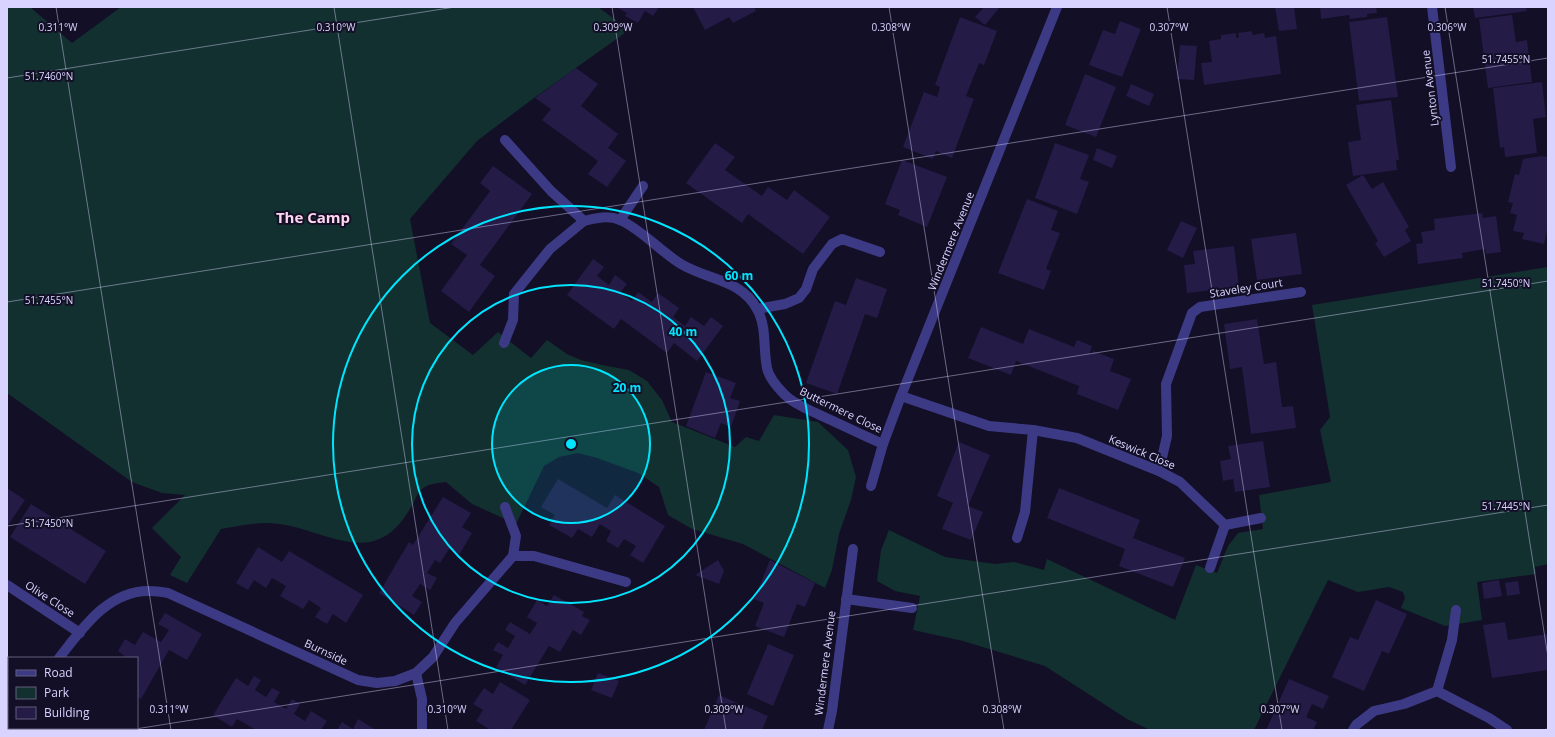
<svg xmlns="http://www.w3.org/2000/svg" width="1555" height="737" viewBox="0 0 1555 737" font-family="'Open Sans',sans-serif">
<rect width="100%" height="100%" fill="#130f26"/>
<g fill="#12302f">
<path d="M7,7H30L72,43L121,7H598L629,30L534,98L477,141L410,219L430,323L473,355L498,332L531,358L547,340L567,354L581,360L602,365L629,370L647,381L662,400L672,422L735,447L746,437L759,441L774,415L818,422L848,450L856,477L851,500L839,534L832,570L825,588L743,544L692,529L668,515L659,487L638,473L597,458L578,453L559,457L544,466L516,524L472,504L446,482C437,483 426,484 420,491C417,494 415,500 413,504C403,521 393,535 374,541C346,549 308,527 279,524C259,521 240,526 221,529L187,583L170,575L181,557L152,528L185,495L162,493L132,482L7,393Z"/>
<polygon points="1548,267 1548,564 1535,567 1536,574 1477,582 1482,620 1445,626 1401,608 1405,598 1403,592 1389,587 1358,592 1328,580 1254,730 1150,730 1127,719 1045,666 963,641 913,630 920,596 895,591 877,581 881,550 889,530 945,557 995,564 1014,562 1044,570 1047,559 1175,620 1196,565 1217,573 1228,546 1238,533 1263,529 1259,495 1331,482 1320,430 1330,417 1312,305"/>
</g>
<g fill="#241b47">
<polygon points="616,7 659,7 653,16 645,11 638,23 625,16 627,13"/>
<polygon points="693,7 754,7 756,11 733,23 729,17 705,30"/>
<polygon points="984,7 1000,7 985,25 975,17"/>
<polygon points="1275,7 1294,7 1297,29 1279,31"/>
<polygon points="1320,7 1376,7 1377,13 1367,14 1367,17 1350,19 1349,15 1321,19"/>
<polygon points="1473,7 1526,7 1527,11 1475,18"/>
<polygon points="1512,15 1516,42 1527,40 1532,82 1488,88 1479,19"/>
<polygon points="960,17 997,31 984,65 979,63 966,96 974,99 952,158 936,151 933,159 903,147 924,92 937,97 940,87 935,85"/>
<polygon points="1387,17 1398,97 1359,101 1349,22"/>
<polygon points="1120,21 1141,29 1122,77 1089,65 1103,30 1115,34"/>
<polygon points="1252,31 1252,35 1264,33 1265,38 1276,36 1281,74 1204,85 1201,63 1212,62 1209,41 1221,39 1221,35 1236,33 1236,38 1239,37 1238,33"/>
<polygon points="1180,45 1197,46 1194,80 1177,79"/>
<polygon points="576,68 598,84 581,106 618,134 608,148 626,161 607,187 588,174 598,161 542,120 551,109 535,98"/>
<polygon points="1085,74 1116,87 1096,137 1065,125"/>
<polygon points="1542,82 1546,117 1533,119 1537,153 1505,157 1504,147 1500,148 1493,88"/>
<polygon points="1131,84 1154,94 1149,106 1126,96"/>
<polygon points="1391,100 1399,160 1396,160 1397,170 1353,176 1348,142 1361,140 1356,105"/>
<polygon points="715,143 735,157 725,170 762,196 768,187 787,200 794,190 830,217 803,254 748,214 742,223 686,183"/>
<polygon points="1055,143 1089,155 1080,179 1089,182 1077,214 1035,198"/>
<polygon points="1097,148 1117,156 1112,168 1093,160"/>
<polygon points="1542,156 1548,157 1548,227 1544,244 1522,239 1524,233 1513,231 1517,215 1510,213 1513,203 1508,202 1515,174 1519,175 1523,159"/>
<polygon points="902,160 947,177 927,227 898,215 900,210 885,204"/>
<polygon points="493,166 532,194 480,265 495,276 469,312 441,291 467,255 451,244 490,191 480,183"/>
<polygon points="1363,175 1372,189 1383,182 1409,227 1405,230 1411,241 1384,257 1375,243 1378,241 1346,185"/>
<polygon points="1027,199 1058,211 1051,230 1060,233 1046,269 1051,271 1044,290 998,273"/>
<polygon points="1482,213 1483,218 1496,216 1501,252 1486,254 1485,249 1462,253 1463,258 1418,264 1416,244 1423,243 1421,232 1435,230 1434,219"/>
<polygon points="1181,221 1197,228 1183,258 1167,250"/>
<polygon points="1296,233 1302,274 1257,280 1251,239"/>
<polygon points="1234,246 1239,287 1187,293 1184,265 1195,264 1193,251"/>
<polygon points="593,259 604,267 597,276 609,285 615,275 627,284 620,293 632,301 638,292 652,302 658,293 679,308 673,317 685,326 691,317 704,326 711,317 723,326 697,361 674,343 667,353 621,319 614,329 567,295"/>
<polygon points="856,278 887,289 877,318 865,314 837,394 806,383 835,301 846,305"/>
<polygon points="1257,319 1264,364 1276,362 1282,407 1293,406 1296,428 1251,434 1242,367 1230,369 1224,324"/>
<polygon points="981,327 1023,344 1029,329 1074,347 1077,340 1092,346 1090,353 1092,354 1093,351 1114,359 1110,371 1131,379 1118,410 1077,394 1079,386 1016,361 1011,375 968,358"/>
<polygon points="706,372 736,383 730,398 740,401 731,427 721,423 715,438 686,426"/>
<polygon points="1263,441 1270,487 1235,492 1233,479 1223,481 1220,461 1231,459 1228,446"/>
<polygon points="959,442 990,455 968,506 983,512 971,540 942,529 953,503 937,496"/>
<polygon points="558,479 607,508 615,495 665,526 643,563 630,555 636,546 624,539 618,548 606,541 611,531 600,524 592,537 578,529 572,538 549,525 555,515 541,507"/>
<polygon points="7,488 25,500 7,527"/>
<polygon points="1059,488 1140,520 1133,538 1185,558 1173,587 1119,566 1125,549 1047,518"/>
<polygon points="443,497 471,513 462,527 472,533 459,555 449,549 440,563 435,560 427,573 437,578 430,590 420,584 412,596 422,602 414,615 379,593 409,542 413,545"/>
<polygon points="31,504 106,551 85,584 10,537"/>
<polygon points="258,547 282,562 289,551 363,595 346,623 333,614 327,624 315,617 321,608 309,600 303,609 280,596 286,586 272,578 266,588 254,580 248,590 236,583"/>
<polygon points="718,560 724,571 719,584 695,575"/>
<polygon points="770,560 815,583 805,607 797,604 784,637 755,626 764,603 754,599"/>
<polygon points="1499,580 1502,596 1484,599 1482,583"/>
<polygon points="1518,581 1520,594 1507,596 1505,583"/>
<polygon points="554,595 584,612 582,616 590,620 581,635 573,630 560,652 549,646 525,685 496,667 503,655 493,650 498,642 508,648 515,636 505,630 510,622 530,634 537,623 527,617 537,600 547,606"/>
<polygon points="1376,600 1407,614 1389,654 1382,651 1364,691 1332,677 1350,637 1358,640"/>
<polygon points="165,613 202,634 187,660 169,650 141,699 137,696 137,658 127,658 118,651 125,639 135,645 143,632 161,642 169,630 158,624"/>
<polygon points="1505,622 1508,640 1548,634 1548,670 1492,678 1483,625"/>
<polygon points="768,644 794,655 773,706 747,694"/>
<polygon points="598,673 619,681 612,698 591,690"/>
<polygon points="254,676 261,680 255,690 266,697 272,688 280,692 274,702 286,709 292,699 300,704 294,714 305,721 311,711 327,721 321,730 256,730 237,719 232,727 213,715 236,678 248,686"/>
<polygon points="1289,679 1329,696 1323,709 1312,704 1306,717 1317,722 1313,730 1266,730"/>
<polygon points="500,682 530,700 511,730 488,730 489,729 476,721 483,710 473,704 484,688 493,694"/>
<polygon points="719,695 768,716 762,730 704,730"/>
<polygon points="358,719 376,730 337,730 342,722 353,729"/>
</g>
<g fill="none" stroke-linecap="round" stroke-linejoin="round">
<g stroke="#3d3a85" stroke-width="10">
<polyline points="1432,7 1451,167"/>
<path d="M505,140L551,191L584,221C596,218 608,215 620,220C641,229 661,252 681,264C707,280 741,279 757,309C767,327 763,349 767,368C769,378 778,388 785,395C795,405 810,410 822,416C842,425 862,435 883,444"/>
<polyline points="620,220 643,186"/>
<polyline points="757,309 785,304 799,298 806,289 813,269 832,244 842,239 880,252"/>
<polyline points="504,343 513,320 514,294 550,249 584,221"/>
<polyline points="901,396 989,426 1033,430 1077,438 1159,471 1180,482 1225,525"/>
<polyline points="1159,471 1167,436 1166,384 1192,313 1200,307 1301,292"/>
<polyline points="871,486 883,444 901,396 1057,7"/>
<polyline points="1017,538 1025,512 1033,430"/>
<polyline points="513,556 534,556 626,582"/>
<polyline points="1210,568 1225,525 1261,518"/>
<polyline points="7,585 80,633"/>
<polyline points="846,599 912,608"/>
<path d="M59,658C82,629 108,590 150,591C156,591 162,592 168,593L358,680L377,683L395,681L416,673L433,657L455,623L513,556L516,536L505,507"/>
<polyline points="416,673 422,699 422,730"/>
<polyline points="1437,691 1452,640 1456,610"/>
<polyline points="12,730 13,728"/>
<polyline points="828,730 832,711 853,549"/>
<polyline points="1353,730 1356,725 1374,711 1404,704 1437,691 1489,718 1507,730"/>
</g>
</g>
<path fill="none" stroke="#d9d4ff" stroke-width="1" stroke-opacity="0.45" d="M56,7L171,730M334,7L448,730M612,7L726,730M889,7L1004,730M1167,7L1282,730M1445,7L1548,657M7,78L455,7M7,302L1548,58M7,526L1548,281M129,730L1548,505M1541,730L1548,729"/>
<circle cx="571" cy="444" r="79" fill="#00e5ff" fill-opacity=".12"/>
<g fill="none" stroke="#00e5ff" stroke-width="2">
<circle cx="571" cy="444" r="79"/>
<circle cx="571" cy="444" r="159"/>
<circle cx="571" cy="444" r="238"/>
</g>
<g text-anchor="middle" stroke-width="4" stroke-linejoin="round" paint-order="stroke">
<g font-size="11" fill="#d9d4ff" stroke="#130f26">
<text transform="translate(1430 88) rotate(-97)" y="4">Lynton Avenue</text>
<text transform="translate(951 241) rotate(-68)" y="4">Windermere Avenue</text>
<text transform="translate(1246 288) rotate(-9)" y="4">Staveley Court</text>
<text transform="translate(841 410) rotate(26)" y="4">Buttermere Close</text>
<text transform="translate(1142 452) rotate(23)" y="4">Keswick Close</text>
<text transform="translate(50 599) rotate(33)" y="4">Olive Close</text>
<text transform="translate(326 652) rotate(25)" y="4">Burnside</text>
<text transform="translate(825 663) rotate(-83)" y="4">Windermere Avenue</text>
</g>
<g font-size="15" font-weight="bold" fill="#ffd6f0" stroke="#130f26">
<text x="313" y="223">The Camp</text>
</g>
</g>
<g font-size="10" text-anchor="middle" fill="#d9d4ff" stroke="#130f26" stroke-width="4" stroke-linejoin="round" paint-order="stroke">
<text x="58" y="31">0.311°W</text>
<text x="336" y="31">0.310°W</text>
<text x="613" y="31">0.309°W</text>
<text x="891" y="31">0.308°W</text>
<text x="1169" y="31">0.307°W</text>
<text x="1447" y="31">0.306°W</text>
<text x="1506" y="63">51.7455°N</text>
<text x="49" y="80">51.7460°N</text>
<text x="1506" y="287">51.7450°N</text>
<text x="49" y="304">51.7455°N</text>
<text x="1506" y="510">51.7445°N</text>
<text x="49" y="527">51.7450°N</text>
<text x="169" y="713">0.311°W</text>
<text x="447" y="713">0.310°W</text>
<text x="724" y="713">0.309°W</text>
<text x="1002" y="713">0.308°W</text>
<text x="1280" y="713">0.307°W</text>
</g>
<circle cx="571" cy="444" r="6" fill="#00e5ff" stroke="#130f26" stroke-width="2"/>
<g font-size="12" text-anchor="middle" font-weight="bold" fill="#00e5ff" stroke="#130f26" stroke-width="4" stroke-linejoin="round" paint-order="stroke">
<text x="739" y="280">60 m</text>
<text x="683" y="336">40 m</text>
<text x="627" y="392">20 m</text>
</g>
<rect width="1555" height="737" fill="none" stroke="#d9d4ff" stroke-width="16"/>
<rect x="8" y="657" width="130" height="72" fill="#130f26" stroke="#625e7d"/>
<rect x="16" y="670" width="20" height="6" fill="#3d3a85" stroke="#625e7d"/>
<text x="44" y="677" font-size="12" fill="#d9d4ff">Road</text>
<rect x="16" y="687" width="20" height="12" fill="#12302f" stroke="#625e7d"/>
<text x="44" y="697" font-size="12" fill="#d9d4ff">Park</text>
<rect x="16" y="707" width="20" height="12" fill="#241b47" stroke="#625e7d"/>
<text x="44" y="717" font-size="12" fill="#d9d4ff">Building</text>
</svg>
